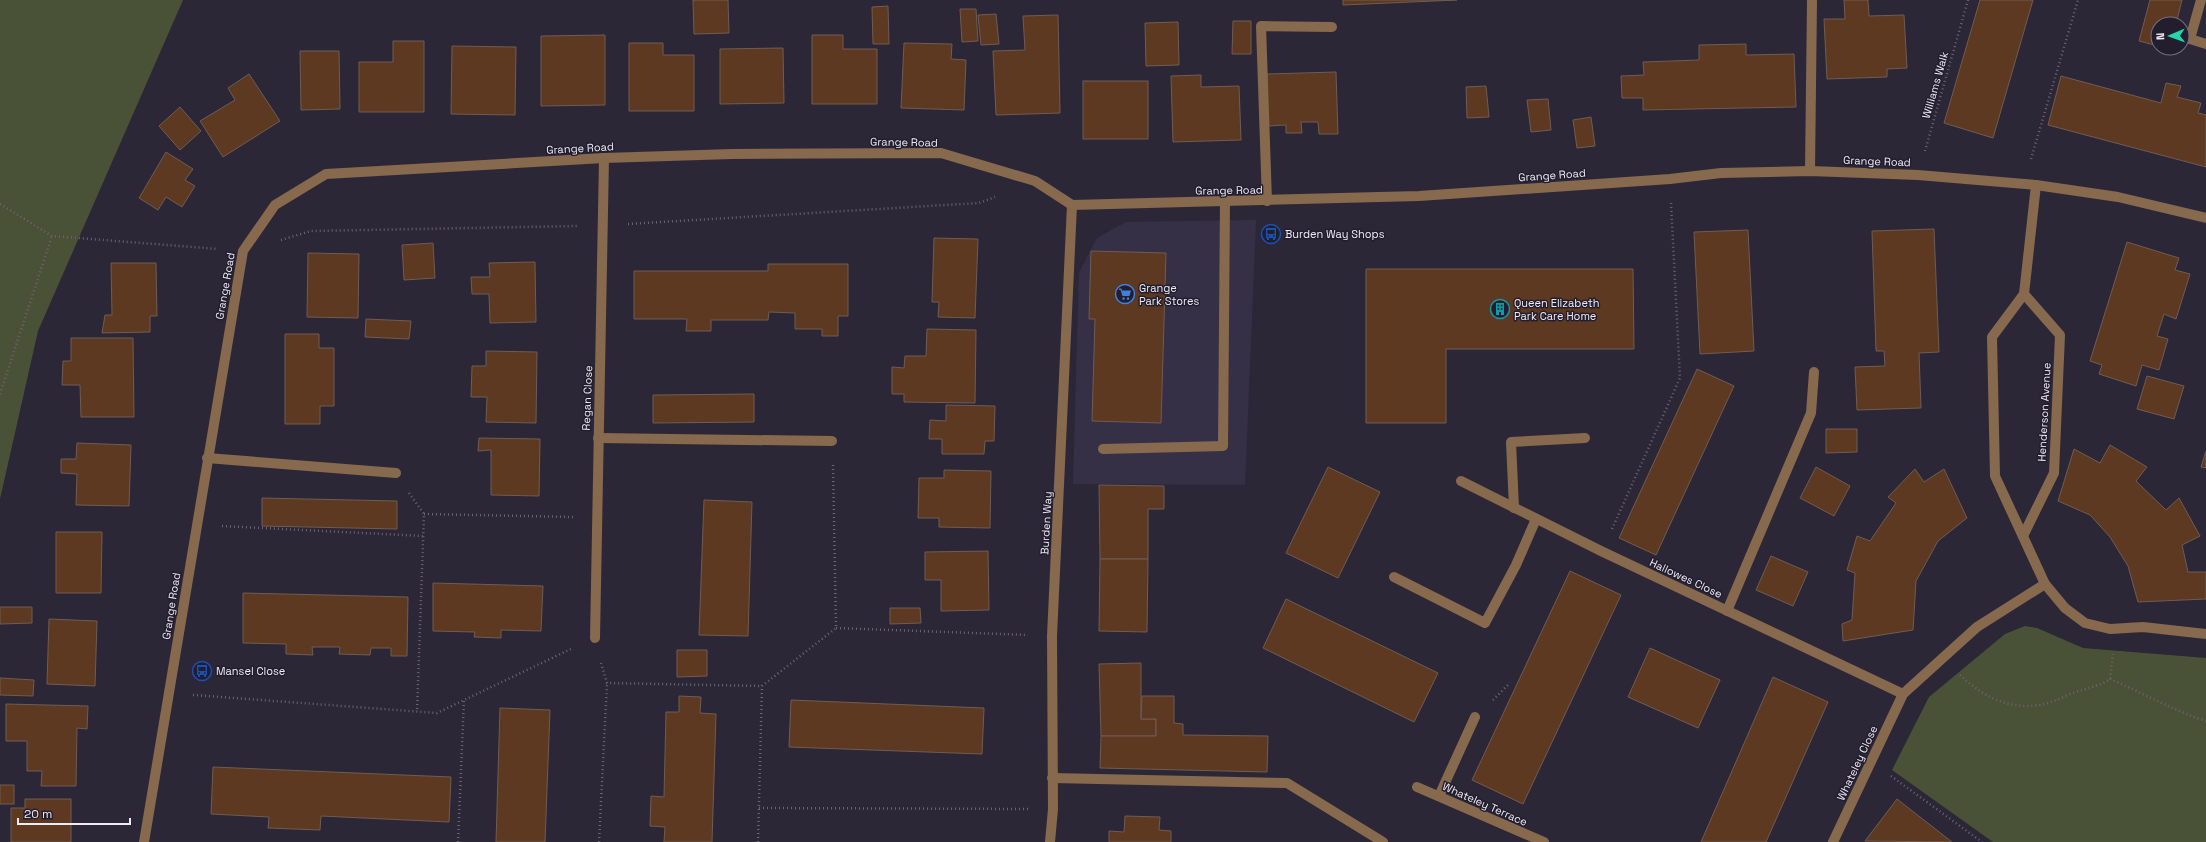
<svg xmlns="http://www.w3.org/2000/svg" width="2206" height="842" viewBox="0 0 2206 842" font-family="'Space Grotesk',sans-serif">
<rect width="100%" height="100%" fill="#2c2737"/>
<polygon fill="#363046" points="1256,220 1245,485 1073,484 1079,273 1097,238 1126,222"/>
<g fill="#495236">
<polygon points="0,0 183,0 38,331 0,499"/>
<polygon points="2025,626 2037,628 2083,648 2206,658 2206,842 1993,842 1892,770 1929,697 2005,634"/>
</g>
<g fill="#5e3922" stroke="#6f5c52">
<polygon points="693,0 728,0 729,33 694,34"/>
<polygon points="1343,0 1457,0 1343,5"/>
<polygon points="1844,0 1868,0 1869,16 1904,15 1907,68 1887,69 1887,77 1827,79 1824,19 1845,19"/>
<polygon points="1980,0 2033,0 1993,138 1944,123"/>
<polygon points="2150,0 2182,0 2176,24 2158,24 2158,46 2139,41"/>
<polygon points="888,6 889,44 873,44 872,7"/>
<polygon points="960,9 976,9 978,41 962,42"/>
<polygon points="996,14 999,44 981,45 978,15"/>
<polygon points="1058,15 1060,113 996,115 993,51 1025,50 1023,16"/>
<polygon points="1233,21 1251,21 1251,54 1232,54"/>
<polygon points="1178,22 1179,65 1146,66 1145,23"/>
<polygon points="605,35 605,105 541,106 541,36"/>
<polygon points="812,35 843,35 843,49 877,49 877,104 812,104"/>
<polygon points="393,41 424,41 424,112 359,112 359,62 393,62"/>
<polygon points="629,43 663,43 663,55 694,55 694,111 629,111"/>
<polygon points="904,43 952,44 951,59 966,60 964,110 901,108"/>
<polygon points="1746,44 1746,55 1794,54 1796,107 1643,110 1643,98 1622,98 1621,76 1644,75 1643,62 1699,60 1699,45"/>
<polygon points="452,46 516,47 515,115 451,114"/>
<polygon points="783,48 784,103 720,104 720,49"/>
<polygon points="300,51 339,51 340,109 301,110"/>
<polygon points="1336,72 1338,134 1319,134 1318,122 1301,122 1302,133 1286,133 1286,125 1268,126 1267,74"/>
<polygon points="249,74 280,121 223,157 200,121 235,100 228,88"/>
<polygon points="1201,75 1201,87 1239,86 1241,140 1173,142 1171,76"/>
<polygon points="2061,76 2161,103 2166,83 2181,86 2177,97 2201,103 2198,113 2206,115 2206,167 2048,125"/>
<rect x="1083" y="81" width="65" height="58"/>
<polygon points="1486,86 1489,117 1467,118 1466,87"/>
<polygon points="1548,99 1551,130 1531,132 1527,100"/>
<polygon points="180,107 201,131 180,150 159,126"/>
<polygon points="1591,117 1595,146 1577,148 1573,120"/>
<polygon points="166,152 193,169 185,180 195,186 182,207 166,197 158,210 139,198"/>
<polygon points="1934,229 1939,352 1919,353 1921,408 1857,410 1855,367 1885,366 1884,351 1876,351 1872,231"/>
<polygon points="1748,230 1754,351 1700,354 1694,232"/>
<polygon points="934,238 978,239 975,318 938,317 939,302 932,302"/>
<polygon points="2127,242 2179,258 2175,270 2190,274 2176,319 2164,314 2157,336 2168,339 2159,370 2142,365 2136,386 2099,374 2102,365 2090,361"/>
<polygon points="433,243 435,278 404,280 402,245"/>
<polygon points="1091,251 1166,253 1161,423 1092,421 1095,319 1089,319"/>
<polygon points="308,253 359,254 358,318 307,317"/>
<polygon points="535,262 536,322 490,323 489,294 472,294 471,277 490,277 489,263"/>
<polygon points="111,263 156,263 157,316 150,316 150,332 102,333 105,315 112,315"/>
<polygon points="768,264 848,264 848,316 838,316 838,336 822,336 822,329 795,329 795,313 769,312 768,320 711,320 711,331 686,331 687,319 634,319 634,271 768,271"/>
<polygon points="1366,269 1633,269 1634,349 1446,349 1446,423 1366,423"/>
<polygon points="366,319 411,321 409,339 365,337"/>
<polygon points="927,329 976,330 975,403 904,402 904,394 892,394 892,367 904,368 905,356 926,356"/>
<polygon points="285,334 319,334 319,348 334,348 334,406 320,406 320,424 285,424"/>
<polygon points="71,338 133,338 134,417 81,417 80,385 62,385 63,361 71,361"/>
<polygon points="486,351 537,352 536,423 486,422 487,397 471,397 472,366 486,366"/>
<polygon points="1697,369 1734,386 1656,555 1619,538"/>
<polygon points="2147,376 2184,386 2174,419 2137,409"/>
<polygon points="754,394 754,422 653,423 653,395"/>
<polygon points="946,405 995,406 994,441 985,441 984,454 942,454 942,439 929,439 930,420 946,421"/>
<polygon points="1826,429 1857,429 1857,452 1826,453"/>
<polygon points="479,438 540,439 539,496 491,495 491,450 478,451"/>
<polygon points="77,443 131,445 129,506 76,505 77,474 61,473 61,459 76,459"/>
<polygon points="2110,445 2147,467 2136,481 2166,510 2179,498 2200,536 2182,545 2188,572 2206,572 2206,599 2138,602 2128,566 2110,537 2090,515 2058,501 2074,449 2100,463"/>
<polygon points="2206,451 2206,468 2201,467"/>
<polygon points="1328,467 1380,492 1338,578 1286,553"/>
<polygon points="1816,467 1850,486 1834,516 1800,498"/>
<polygon points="1915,469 1924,482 1944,469 1967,518 1938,541 1916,581 1913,630 1843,641 1842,624 1852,620 1855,573 1847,570 1857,536 1870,541 1896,503 1888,497"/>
<polygon points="944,470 991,471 990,528 939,527 939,518 918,518 919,478 944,478"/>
<polygon points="1099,485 1164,486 1164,509 1148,509 1148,559 1100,559"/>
<polygon points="262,498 397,501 397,529 262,526"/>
<polygon points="704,500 752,502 748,636 699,635"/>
<polygon points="56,532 102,532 101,593 56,593"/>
<polygon points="988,551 989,610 941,611 941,580 925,580 925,552"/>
<polygon points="1771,556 1808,572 1793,606 1756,590"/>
<polygon points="1100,559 1148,559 1147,632 1099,631"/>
<polygon points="1570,571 1621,595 1523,804 1472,780"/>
<polygon points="433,583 543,586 541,631 501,630 501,638 474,637 475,632 433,631"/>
<polygon points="243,593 408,597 407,656 391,656 391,648 371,648 370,655 339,654 340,647 312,647 313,655 286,654 286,644 243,643"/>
<polygon points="1286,599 1438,673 1414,722 1263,648"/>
<polygon points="0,607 32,607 32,623 0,624"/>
<polygon points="890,608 920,608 921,623 890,624"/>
<polygon points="49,619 97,621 95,686 47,684"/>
<polygon points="1650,648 1720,680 1698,728 1628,697"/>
<polygon points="677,650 707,650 707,676 677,677"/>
<polygon points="1141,663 1141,719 1156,719 1156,736 1101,736 1099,664"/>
<polygon points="1773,677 1828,702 1766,842 1701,842"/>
<polygon points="0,678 34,680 33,696 0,695"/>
<polygon points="679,696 701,697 700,713 716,714 712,842 664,842 665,827 650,826 651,796 664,797 666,712 679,712"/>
<polygon points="1142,696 1174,696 1174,723 1183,724 1183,735 1268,736 1267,772 1100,768 1101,736 1156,736 1156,719 1141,719"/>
<polygon points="791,700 984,708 982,754 789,747"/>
<polygon points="6,704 88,706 87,729 77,728 76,786 41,786 42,771 27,771 27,741 6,741"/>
<polygon points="500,708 550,710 545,842 496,842"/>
<polygon points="213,767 451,777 449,822 321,816 320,830 268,828 269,817 211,814"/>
<rect x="0" y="785" width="14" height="19"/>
<polygon points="25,799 71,799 71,842 11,842 11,808 25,808"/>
<polygon points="1897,799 1952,842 1865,841"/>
<polygon points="1125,816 1160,817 1159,830 1171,831 1171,842 1109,842 1109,831 1124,832"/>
</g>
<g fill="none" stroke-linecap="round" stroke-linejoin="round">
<g stroke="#6a6574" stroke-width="2.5" stroke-dasharray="1 3" stroke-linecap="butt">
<polyline points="1925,151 1968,0"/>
<polyline points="2031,159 2078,0"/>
<polyline points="0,204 52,236 218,249"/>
<polyline points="628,224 979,203 995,197"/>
<polyline points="281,240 311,231 577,226"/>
<polyline points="0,394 52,236"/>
<polyline points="409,493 424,514 417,712"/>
<polyline points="424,514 573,517"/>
<polyline points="222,526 423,536"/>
<polyline points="1612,529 1680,378 1671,203"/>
<polyline points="836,628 1028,635"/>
<polyline points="601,663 607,683 762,686"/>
<path d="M1960,675C1986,700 2018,714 2054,701C2060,699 2066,695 2073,693C2087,688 2098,687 2110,679L2113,654"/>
<path d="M2110,679C2143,693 2172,710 2206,721"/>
<polyline points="193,695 437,713 573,648"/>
<polyline points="1493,700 1510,683"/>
<polyline points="1891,776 1982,842"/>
<polyline points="759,808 1028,809"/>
<polyline points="458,842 464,699"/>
<polyline points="599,842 607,683"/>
<polyline points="758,842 762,686 836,628 833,465"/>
</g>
<g stroke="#87694e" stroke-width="10">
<polyline points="2190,39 2201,0"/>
<polyline points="1810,171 1812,0"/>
<polyline points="1267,201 1261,26 1332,27"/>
<polyline points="598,438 832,441"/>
<polyline points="1103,449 1223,446 1225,200"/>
<polyline points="207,458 396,473"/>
<polyline points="1514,508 1511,442 1585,438"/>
<polyline points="1394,577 1485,623 1516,565 1536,519"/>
<polyline points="1727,611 1811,413 1814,372"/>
<polyline points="1052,778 1287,783 1383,842"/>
<polyline points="1439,796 1475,717"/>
</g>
<g stroke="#87694e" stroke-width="10">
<polyline points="2190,39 2206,44"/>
<polyline points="2036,185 2024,294 1992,337 1995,476 2045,584 2065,608 2085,623 2110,629 2143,627 2206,634"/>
<polyline points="1461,481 1601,551 1903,694"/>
<polyline points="2023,536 2054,473 2060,335 2024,294"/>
<polyline points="595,638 604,158"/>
<polyline points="1417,787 1544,842"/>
<polyline points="1050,842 1053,809 1052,636 1072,205"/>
<polyline points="1833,842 1903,694 1977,627 2045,584"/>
</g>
<polyline stroke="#87694e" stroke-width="10" points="144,842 243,251 275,205 326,174 604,158 732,154 941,153 1035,181 1072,205 1419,196 1670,179 1721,173 1810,171 1918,175 2036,185 2118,197 2206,218"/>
</g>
<defs>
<symbol id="bus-ring" viewBox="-11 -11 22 22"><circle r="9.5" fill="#221e2d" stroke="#1a4fb4" stroke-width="1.5"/><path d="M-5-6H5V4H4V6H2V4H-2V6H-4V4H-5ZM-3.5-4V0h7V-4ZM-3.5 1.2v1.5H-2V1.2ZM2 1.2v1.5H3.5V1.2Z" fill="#1a4fb4"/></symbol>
<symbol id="supermarket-ring" viewBox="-11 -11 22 22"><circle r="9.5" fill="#221e2d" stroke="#3f7fe0" stroke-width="1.5"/><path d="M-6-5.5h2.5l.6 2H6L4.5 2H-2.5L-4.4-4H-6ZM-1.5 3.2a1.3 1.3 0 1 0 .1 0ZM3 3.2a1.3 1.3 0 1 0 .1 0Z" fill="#3f7fe0"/></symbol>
<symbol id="building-ring" viewBox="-11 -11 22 22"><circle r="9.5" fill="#221e2d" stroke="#0f9aa8" stroke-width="1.5"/><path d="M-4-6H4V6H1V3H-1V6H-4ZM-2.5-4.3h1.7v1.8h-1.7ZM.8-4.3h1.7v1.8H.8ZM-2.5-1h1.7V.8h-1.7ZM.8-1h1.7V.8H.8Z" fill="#0f9aa8"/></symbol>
</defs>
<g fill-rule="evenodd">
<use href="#bus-ring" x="1260" y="223" width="22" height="22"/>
<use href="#supermarket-ring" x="1114" y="283" width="22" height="22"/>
<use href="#building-ring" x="1489" y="298" width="22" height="22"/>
<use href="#bus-ring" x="191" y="660" width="22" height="22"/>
</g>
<g text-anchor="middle" stroke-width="3" stroke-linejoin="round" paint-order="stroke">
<g font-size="11" fill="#eeebf6" stroke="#221e2d">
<text transform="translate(1935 85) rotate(-74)" y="4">Williams Walk</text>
<text transform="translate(904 142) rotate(1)" y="4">Grange Road</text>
<text transform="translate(580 148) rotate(-3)" y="4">Grange Road</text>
<text transform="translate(1877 161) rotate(2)" y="4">Grange Road</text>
<text transform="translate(1552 175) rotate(-4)" y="4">Grange Road</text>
<text transform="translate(1229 190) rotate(-1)" y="4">Grange Road</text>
<text transform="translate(225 286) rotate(-80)" y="4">Grange Road</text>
<text transform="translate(587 398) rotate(-88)" y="4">Regan Close</text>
<text transform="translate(2044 412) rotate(-87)" y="4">Henderson Avenue</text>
<text transform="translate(1046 523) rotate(-87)" y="4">Burden Way</text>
<text transform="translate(1686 578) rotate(25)" y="4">Hallowes Close</text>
<text transform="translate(171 606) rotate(-81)" y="4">Grange Road</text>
<text transform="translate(1857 763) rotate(-65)" y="4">Whateley Close</text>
<text transform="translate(1485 804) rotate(24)" y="4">Whateley Terrace</text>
</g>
<g font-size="11" fill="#eeebf6" stroke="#221e2d" text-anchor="start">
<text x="1285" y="238">Burden Way Shops</text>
<text x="1139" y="292">Grange<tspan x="1139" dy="13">Park Stores</tspan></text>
<text x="1514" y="307">Queen Elizabeth<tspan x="1514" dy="13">Park Care Home</tspan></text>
<text x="216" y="675">Mansel Close</text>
</g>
</g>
<g transform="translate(2170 36) rotate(268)"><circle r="19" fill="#221e2d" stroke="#74707d"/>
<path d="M0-3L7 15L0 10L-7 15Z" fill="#24d5ae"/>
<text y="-6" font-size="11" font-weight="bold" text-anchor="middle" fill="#eeebf6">N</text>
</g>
<path d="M18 818v6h112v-6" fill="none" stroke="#eeebf6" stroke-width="2"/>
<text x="24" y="818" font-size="12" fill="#eeebf6" stroke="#221e2d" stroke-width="3" paint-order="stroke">20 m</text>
</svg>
